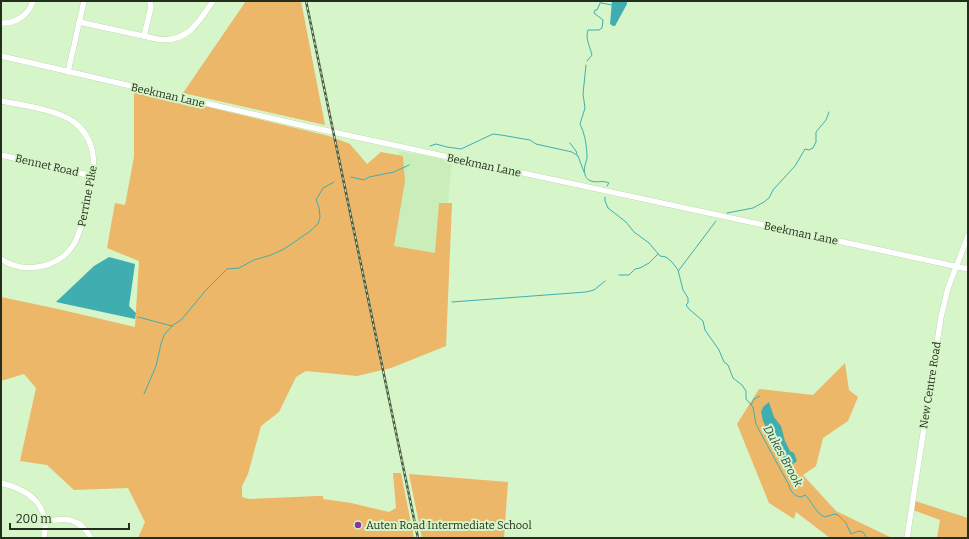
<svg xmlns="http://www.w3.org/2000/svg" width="969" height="539" viewBox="0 0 969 539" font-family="Bitter,serif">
<rect width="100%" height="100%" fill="#d6f5c8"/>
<polygon fill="#caeeba" points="399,151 452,161 442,260 386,252"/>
<g fill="#ecb768">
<polygon points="246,1 301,1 325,125 183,93"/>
<polygon points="134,89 329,136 350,144 367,164 381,152 403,156 405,181 394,246 435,253 439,203 452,203 446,346 391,368 357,376 306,371 296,377 279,412 261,426 248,474 242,486 242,497 249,499 318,496 323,496 323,499 351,503 389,512 396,508 393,473 401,473 414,538 138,538 145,522 128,488 74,490 47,465 20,461 36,388 24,374 1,381 1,297 58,309 135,327 139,261 107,248 115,203 125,205 134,157"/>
<polygon points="845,363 849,390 858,397 848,421 823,438 816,466 803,475 836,511 892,538 830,538 796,512 794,519 769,503 737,424 759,389 813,395"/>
<polygon points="409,474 508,482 504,538 422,538"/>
<polygon points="915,501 968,518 968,538 937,538 940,520 913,510"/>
</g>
<g fill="#40aeb0">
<polygon points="612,1 627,1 627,4 615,26 613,26 610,24"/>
<polygon points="109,257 135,264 129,306 136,313 135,319 56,302 94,266"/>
<polygon points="769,402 774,417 781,426 785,441 790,451 794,453 797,461 790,466 788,466 786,463 773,439 771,432 766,427 763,421 761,412 763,407"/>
</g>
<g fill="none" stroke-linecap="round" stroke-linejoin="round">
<g stroke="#40aeb0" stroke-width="1">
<polyline points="601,3 612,5"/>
<path d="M587,61L592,55C590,47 585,38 588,30H599L602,28L603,20L594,13L595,10H597L601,1"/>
<path d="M586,65L583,94L585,108L580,124C585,134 587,147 587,158C586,163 583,169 585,174C585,177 588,180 591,181C596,183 603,180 609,183L607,186"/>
<polyline points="570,143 576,151 577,154"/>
<polyline points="430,146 436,144 447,147 461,149 493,134 501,135 530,140 536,144 572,152 578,156 584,172"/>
<polyline points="351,177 364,180 369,177 394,172 409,165"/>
<path d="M605,197V201L608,208L626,222L634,232L649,243L660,256L666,257L672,262L678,270L683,290L688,298V303L686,305L689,309L703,321L705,330L719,350L724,362L728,365L733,378L742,385L746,391V399L753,407L756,424L760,432L789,485C791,492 794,496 801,497L805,495C812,501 815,513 825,517L834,514L838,515L846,523L851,534L859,531L863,532L867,538"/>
<polyline points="727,213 753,208 764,202 769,198 773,190 795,166 805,149 809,150 813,148 816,142 816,132 826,120 829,112"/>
<polyline points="679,270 716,221"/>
<polyline points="619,275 629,275 635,269 640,268 649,263 658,254"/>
<polyline points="452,302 586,292 594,290 605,281"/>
<polyline points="138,317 172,326"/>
<polyline points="144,394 156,366 161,344 164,335 172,326 182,319 206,290 227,269 239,268 254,260 271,255 284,249 309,232 318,224 320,217 319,207 316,200 323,188 334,182"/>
<polyline points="751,405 754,399 760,396"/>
</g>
<defs>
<g id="minor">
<path d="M79,22L157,39C187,44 199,22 213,1"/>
<path d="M1,23C15,24 29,15 33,1"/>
<polyline points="144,36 151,7 150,1"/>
<polyline points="1,56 305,126 968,269"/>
<polyline points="68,72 84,1"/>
<path d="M1,101C21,105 58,110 74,122C101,144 94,171 87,201C84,214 82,229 75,242C61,268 25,275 1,259"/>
<polyline points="1,155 92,176"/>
<path d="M1,483C30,490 50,505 44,538"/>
<path d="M45,522C66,517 80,518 91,538"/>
<polyline points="907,538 941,317 948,288 968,236"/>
</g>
</defs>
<use href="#minor" stroke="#abca9d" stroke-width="6"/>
<use href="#minor" stroke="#fff" stroke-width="5.5"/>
<defs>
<polyline id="rail" points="306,1 418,538"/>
</defs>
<use href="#rail" stroke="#4d5c45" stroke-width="2.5"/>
<use href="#rail" stroke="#d6f5c8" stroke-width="1" stroke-dasharray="3" stroke-linecap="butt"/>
</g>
<circle fill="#8735a4" stroke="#d6f5c8" stroke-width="1.5" cx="358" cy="525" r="4"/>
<g text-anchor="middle" stroke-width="4" stroke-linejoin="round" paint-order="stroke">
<g font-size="11" fill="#232e1d" stroke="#d6f5c8">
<text transform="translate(168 95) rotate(13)" y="4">Beekman Lane</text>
<text transform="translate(47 165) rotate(13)" y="4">Bennet Road</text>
<text transform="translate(484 165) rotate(12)" y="4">Beekman Lane</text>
<text transform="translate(87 196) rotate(-79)" y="4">Perrine Pike</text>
<text transform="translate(801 233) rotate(12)" y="4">Beekman Lane</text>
<text transform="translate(930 385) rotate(-81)" y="4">New Centre Road</text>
</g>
<g font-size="11" fill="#232e1d" stroke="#d6f5c8" text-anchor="start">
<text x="366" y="529">Auten Road Intermediate School</text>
</g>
<g font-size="12" font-style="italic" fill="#2d4e4e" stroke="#d6f5c8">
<text transform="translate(783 456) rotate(61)" y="4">Dukes Brook</text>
</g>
</g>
<rect width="969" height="539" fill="none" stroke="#232e1d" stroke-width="4"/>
<path d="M10 523v6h119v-6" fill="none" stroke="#232e1d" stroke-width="2"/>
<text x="16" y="523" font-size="12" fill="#232e1d" stroke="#d6f5c8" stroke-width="3" paint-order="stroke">200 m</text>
</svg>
